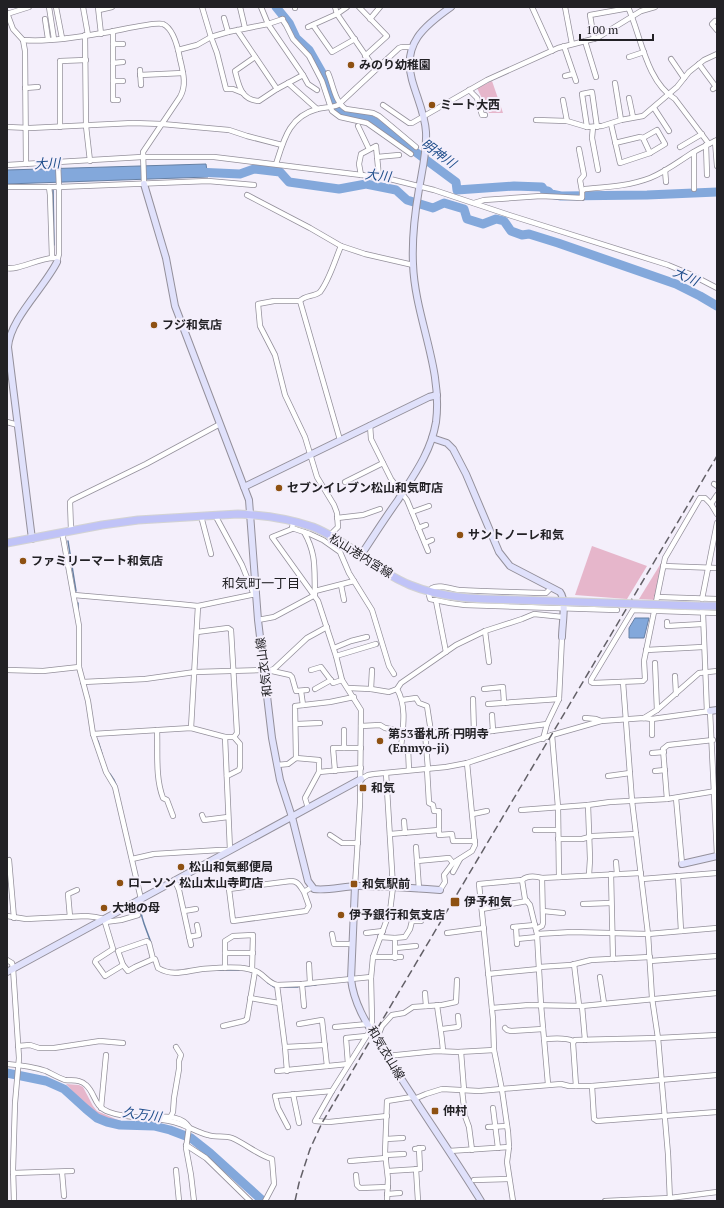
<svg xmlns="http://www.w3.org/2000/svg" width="724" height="1208" viewBox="0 0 724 1208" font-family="'PT Serif','Noto Sans JP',serif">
<rect width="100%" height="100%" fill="#f4effb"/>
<g fill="#e6b6cb">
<polygon points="492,81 503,113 489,113 477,88"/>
<polygon points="592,546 647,566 627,599 575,595"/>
<polygon points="663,560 656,600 639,599"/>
<path d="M66,1084L79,1085L83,1087L93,1106L97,1111L118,1120C96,1123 79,1098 66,1084Z"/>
</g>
<g fill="#83a8db" stroke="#6680a4">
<polygon points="206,164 208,177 7,184 7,170"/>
<polygon points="635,618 649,618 644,638 629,638 629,628"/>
</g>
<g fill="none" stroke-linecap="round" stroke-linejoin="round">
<g stroke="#6680a4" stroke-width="1.5">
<polyline points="53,189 54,245"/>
<polyline points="68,541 76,591"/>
<polyline points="78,609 78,603"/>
<polyline points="81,642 81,634"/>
<polyline points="98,741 102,754"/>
<polyline points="110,774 114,780 117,787"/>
<path d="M140,906C141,920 147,930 151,943"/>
<polyline points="214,970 239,970"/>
<polyline points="268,983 274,987"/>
<polyline points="305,986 316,985"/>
<polyline points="284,987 298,987"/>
</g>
<g stroke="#83a8db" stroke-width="9">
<polyline points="276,7 289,23 296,38 309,50 325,78 333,100 337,109 341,112 365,117 375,122 456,182 457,190 514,186 542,187 544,190 548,191 551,194 561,196 647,195 717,192"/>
<polyline points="196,172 240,174 254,169 280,172 289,182 339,189 366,184 396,190 407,200 433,208 444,203 464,209 467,219 483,224 496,219 504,221 511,231 522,235 529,234 558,243 676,284 700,296 717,306"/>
<polyline points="7,1073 46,1081 64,1089 86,1109 97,1118 107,1122 120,1125 154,1126 170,1130 191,1138 210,1153 263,1201"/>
</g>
<defs>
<g id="street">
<polyline points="49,7 54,39"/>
<polyline points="56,7 62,38"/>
<polyline points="83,7 88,35"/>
<polyline points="98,7 101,34"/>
<polyline points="202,7 211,37 217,53 226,89 233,89 243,93"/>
<polyline points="240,7 245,28"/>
<polyline points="261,7 268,24 283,19"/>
<polyline points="295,7 295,8"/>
<polyline points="335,7 337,14 375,69"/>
<polyline points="359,7 387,36 365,56"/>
<polyline points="532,7 552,51"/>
<polyline points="565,7 572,44"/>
<path d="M628,7C641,36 646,81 675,99L709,144"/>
<polyline points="99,10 112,7"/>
<path d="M7,13L13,29L23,40C45,42 80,37 102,33C114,32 154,21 163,24C174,29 178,48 180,59C183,72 187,85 180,97L143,152L144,184"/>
<polyline points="7,14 29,7"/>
<polyline points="224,18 228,32"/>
<polyline points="45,19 48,39"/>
<polyline points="282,19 286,25 293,39 309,56 322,81 332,111 340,117 367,123 411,154"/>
<polyline points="370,19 380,7"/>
<polyline points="715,21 712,24 717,30"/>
<polyline points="313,25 332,52 355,39"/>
<polyline points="308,27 337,14 347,7"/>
<polyline points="113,31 113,100 118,100"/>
<polyline points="85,35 86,126 90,161"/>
<polyline points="594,39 590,15 629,8"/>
<polyline points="23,40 25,51 26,164"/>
<polyline points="585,41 596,77"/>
<polyline points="113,44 123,44"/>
<polyline points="564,46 576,81"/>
<polyline points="178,50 197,45 211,37 228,32 268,24 303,75 277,89 237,30"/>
<path d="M255,57L235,71C239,86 241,100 259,101L277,89"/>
<polyline points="629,57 644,52"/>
<polyline points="671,59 684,78"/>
<polyline points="113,63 123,62"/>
<polyline points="699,64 716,87 713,89"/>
<polyline points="140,70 141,85"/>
<path d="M328,73C333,84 335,103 346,109L373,113L379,116L416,147"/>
<polyline points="140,75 183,73"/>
<polyline points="303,75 308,84 317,90"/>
<polyline points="565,76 573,74"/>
<polyline points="113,81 123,81"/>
<polyline points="288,83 317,109"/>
<polyline points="615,83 621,120"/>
<polyline points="25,88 38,87"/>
<polyline points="469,90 477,98 482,115 485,115"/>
<polyline points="629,98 633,117"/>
<polyline points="563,100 567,121"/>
<polyline points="383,105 409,123 412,123 487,80 558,48 597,38 641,11 655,7"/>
<polyline points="654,108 669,131"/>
<polyline points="536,120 567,121 587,127 602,126 621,120 643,116 677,87 689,72 704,60 717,54"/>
<polyline points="611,124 620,163 650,153 643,138 640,137 615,143"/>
<polyline points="358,126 369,149"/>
<polyline points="7,127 30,128 133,123 162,124 229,130 247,136 282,145"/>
<polyline points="60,127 60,61 86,60"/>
<polyline points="587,127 582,94 592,92 597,127"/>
<polyline points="593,127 592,138 598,170"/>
<polyline points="643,138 657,130 665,144 650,153"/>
<polyline points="715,141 717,166"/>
<polyline points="706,145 707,175"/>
<polyline points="680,147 702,134"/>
<polyline points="579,149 584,175 580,180 582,191"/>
<polyline points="694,152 694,189"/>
<polyline points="377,157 399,155"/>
<path d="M276,164C284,139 289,117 317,109C325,107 331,108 338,105L399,48L402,47H412"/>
<polyline points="7,165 142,157 214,157 386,178 434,190 509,215 668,265 692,275 717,288"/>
<polyline points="665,170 666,182"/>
<polyline points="361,175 359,164 361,154 376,146 379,177"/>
<polyline points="7,187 59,187 208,181 254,185"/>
<polyline points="49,187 50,195 52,257"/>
<polyline points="247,195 310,228 341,246 365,254 413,265"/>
<path d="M474,203L484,200L541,196L582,198V191L585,189C607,187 629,186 650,178C665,172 678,162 692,153C700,148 709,144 717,140"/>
<polyline points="57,262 59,254 59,187 58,163"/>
<path d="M7,268C17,271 41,257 55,258"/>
<polyline points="300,301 274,301 258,304 260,326 275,355 285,395 305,437 317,477 334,505 337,513 338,527 329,536"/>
<polyline points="7,422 18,425"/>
<polyline points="370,425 371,439 391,479 407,500 428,551"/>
<path d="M340,440L300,301C305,295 314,297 320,292C329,281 335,260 341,246"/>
<polyline points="345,482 383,463"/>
<polyline points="714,484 717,486"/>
<polyline points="711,504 717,495"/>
<polyline points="412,512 429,506"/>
<path d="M717,514L711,504L705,498H700L665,558L644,661L645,679L643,681L593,683L591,682V680L633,610C661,611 689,612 717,613"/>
<polyline points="215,515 242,565 254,595"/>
<polyline points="201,516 211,554"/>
<polyline points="337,518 363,515 380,509"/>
<polyline points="293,522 292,529 272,537 318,601 336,656 342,680 361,710 360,803 355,886"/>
<polyline points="292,528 310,534 323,540 340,552 349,573 372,610 389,666 394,674"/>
<polyline points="418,528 426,525"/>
<polyline points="71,530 70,502 72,500 146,464 220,424"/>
<polyline points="62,532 79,626 79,667 88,701 93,734 106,772 115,787 141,899"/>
<polyline points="425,543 432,540"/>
<polyline points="663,566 717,568"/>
<polyline points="341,585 344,600"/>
<path d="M551,588L546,593C517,592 488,592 459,590C451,589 439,584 432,588L429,595L430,599L450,603L465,605L617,610"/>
<polyline points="315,591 354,581"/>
<polyline points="74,595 178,604 198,606 256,594"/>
<polyline points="657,597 717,599"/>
<polyline points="702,599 717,523"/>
<polyline points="436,601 446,652"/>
<polyline points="703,613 707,712"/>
<path d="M258,620L274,617L315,595C314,569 317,555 304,532"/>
<polyline points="667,622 667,626 703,624"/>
<polyline points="485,631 489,662"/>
<polyline points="334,648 351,641 367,637"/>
<polyline points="646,650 703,647"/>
<polyline points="336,656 376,644"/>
<polyline points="655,663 657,710"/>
<polyline points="7,670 43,671 79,667"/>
<polyline points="311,670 321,667 333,683 342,680"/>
<polyline points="272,671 290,675 292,677 296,691 307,690"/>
<polyline points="264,672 274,669 307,638 327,627"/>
<polyline points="675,676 676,694"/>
<polyline points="83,682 145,679 195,672 264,670"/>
<polyline points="623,682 632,801 648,934 652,998 658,1038 668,1154 670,1201"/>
<polyline points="348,688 371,689 389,692 397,689 401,683 456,645 485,631 522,619 534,614 563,617"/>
<polyline points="315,689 331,680"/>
<polyline points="371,689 372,670"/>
<path d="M397,689C407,706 403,728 401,747L408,748L409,770"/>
<polyline points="484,689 503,687 504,703"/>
<polyline points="301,691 303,705"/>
<polyline points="473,699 474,732"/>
<polyline points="402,700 416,698 419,703 427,706 431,732"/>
<polyline points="488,704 559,699"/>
<polyline points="492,715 493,731"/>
<polyline points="585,718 596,719 601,721"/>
<polyline points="644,718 657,710 699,673 717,671"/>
<polyline points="652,719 652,735"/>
<polyline points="297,724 320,723"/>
<polyline points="361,726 380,725 385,728 402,731 416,733 450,732 459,733 484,732 547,724"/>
<polyline points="191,728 198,606"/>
<path d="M157,730C158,752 155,777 163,798L167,800L173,816"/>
<polyline points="425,733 428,769"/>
<polyline points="93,734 191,728 225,737 234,737 237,733 231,630 228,628 197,632"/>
<polyline points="552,735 558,807 559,877"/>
<polyline points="543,739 547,724 559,699 562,637"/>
<polyline points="344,748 344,730"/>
<polyline points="652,753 664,752"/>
<polyline points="296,758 319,760 319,772 305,798 308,808"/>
<polyline points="277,765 288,764 296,758 295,706 330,702 354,697"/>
<polyline points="427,769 429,803 433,805 434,811 439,811 439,835 452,834 453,841 475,841"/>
<polyline points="335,771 333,748 361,748"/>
<polyline points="655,771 665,770"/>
<polyline points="319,772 361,768"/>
<polyline points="386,773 393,887 390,911 373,957 371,978 372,1020 371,1029 332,1091 315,1121 329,1122 387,1116"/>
<polyline points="227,776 239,770 240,767 240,744 234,737"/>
<polyline points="608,776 630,773"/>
<polyline points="361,779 368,775 374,774 446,767 467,763 552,735 601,721 644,718 652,719 710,711 717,855"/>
<polyline points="676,798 682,864"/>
<polyline points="667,799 663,749 668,745 713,740"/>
<polyline points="521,810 588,805"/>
<polyline points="473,814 487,811"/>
<polyline points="202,815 204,820 228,817"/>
<polyline points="404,821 405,833"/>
<polyline points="535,830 558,830"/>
<polyline points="390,834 439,830"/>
<polyline points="330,835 342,843 358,843"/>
<polyline points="558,839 582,839 593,836 636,834"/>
<polyline points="416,847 417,861"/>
<polyline points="132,859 154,854 220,850 230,850 225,737"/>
<polyline points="7,861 9,860 14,918"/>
<polyline points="616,862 617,874"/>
<polyline points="453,872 460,859"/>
<polyline points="611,874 613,959"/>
<polyline points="589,875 590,859 588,805 610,802 667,799 716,791"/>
<polyline points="678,876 681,931"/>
<polyline points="642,879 717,873"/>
<polyline points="522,880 525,899 530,905 537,934 541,1005 548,1084"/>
<polyline points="175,881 179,890 191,945"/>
<polyline points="419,889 417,861 449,858 453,863"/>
<polyline points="440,890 445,882 444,875 453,863 472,851 475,845 467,763"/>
<path d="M304,892L309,906L306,911L233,921L229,889L291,881C298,881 300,886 304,892L312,887"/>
<polyline points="583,904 611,903"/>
<polyline points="482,909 527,901"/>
<polyline points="184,911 196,909"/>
<polyline points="543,911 563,913"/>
<path d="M7,916L26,919L86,916L95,917L104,919L113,949L96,960L95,962L105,976L123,965L118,951L147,941L149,943L153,959H155L158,968C173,977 186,971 202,969C217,968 234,966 248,969C264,971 265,982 277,985"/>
<polyline points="70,917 68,894 77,890"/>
<polyline points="105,922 121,920 138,915"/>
<polyline points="513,927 535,925"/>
<polyline points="516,927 517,944"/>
<polyline points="536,929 542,926 543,923 542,878"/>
<polyline points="366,933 383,931"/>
<polyline points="447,933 484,928"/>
<polyline points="332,934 334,944 352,944"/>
<polyline points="537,934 572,932 648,934 717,928"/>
<polyline points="189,937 199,935 197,925"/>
<polyline points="380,937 395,938"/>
<polyline points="517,939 537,937"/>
<polyline points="396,948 416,946"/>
<polyline points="225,953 253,953"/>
<polyline points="373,957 401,957"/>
<polyline points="395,958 395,938 405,937 410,929 412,921 421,921"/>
<polyline points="7,960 12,963 13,968 19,1058 15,1103 13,1169 14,1201"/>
<polyline points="650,961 717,956"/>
<polyline points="309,964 310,983"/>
<polyline points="574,964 579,1005"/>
<polyline points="123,965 128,971 135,967 153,959"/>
<polyline points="539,967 571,965 591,960 650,957"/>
<polyline points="225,968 225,941 233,936 253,935 252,970"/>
<polyline points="488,974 539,969"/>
<polyline points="600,977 604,1003"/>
<polyline points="302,984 304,1006"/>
<polyline points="425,993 426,1006"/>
<polyline points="250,998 279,1003"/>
<path d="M437,1005C439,1021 442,1035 443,1051"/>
<polyline points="582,1006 585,1040"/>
<polyline points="492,1008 529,1005 582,1006 717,993"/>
<polyline points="299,1024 322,1020 327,1066"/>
<polyline points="223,1026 244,1021 247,1019 255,971"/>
<polyline points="335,1027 368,1024"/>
<polyline points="505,1028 507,1030 511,1031 543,1029"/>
<polyline points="442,1029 458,1027 459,1026 458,1016"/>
<polyline points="377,1038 382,1026 392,1015 404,1013 413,1007 442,1005 456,1002 457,980"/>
<path d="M544,1039C553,1039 565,1037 573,1041"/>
<polyline points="18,1046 30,1045 39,1048 54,1048 100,1041 123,1043"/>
<polyline points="285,1047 277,985 302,984 371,977"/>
<polyline points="461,1052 464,1090"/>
<polyline points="387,1056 436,1051 458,1052 494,1050"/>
<path d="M7,1064C20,1065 34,1067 46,1071C52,1074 59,1078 65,1080C73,1081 80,1079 86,1085C96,1094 93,1106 109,1112C130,1120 152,1116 174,1122C186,1125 196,1132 208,1135C216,1138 224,1135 232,1138C246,1144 258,1155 272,1159L274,1184L265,1201"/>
<polyline points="277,1071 348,1064 346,1038 366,1036"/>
<polyline points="287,1071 285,1047 325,1045"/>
<polyline points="576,1086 573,1043 575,1040 658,1038 717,1035"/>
<polyline points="592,1086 594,1119 597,1121 717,1112"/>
<polyline points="462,1090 465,1116 469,1127 472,1150"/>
<polyline points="293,1094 299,1123"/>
<polyline points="414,1099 426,1094 442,1089 479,1091 561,1084 569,1086 592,1086 717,1075"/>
<polyline points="101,1108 106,1055"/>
<polyline points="493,1108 498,1148"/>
<polyline points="171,1116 173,1112 174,1098 179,1069 179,1061 181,1055 176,1047"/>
<path d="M159,1117C168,1116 183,1117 189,1127L186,1148L191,1175L194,1201"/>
<polyline points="288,1127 278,1108 275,1096 332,1091"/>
<polyline points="488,1127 507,1126"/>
<polyline points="386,1139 403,1138"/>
<polyline points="186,1145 206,1158 250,1201"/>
<polyline points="415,1149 423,1148"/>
<polyline points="449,1151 509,1147"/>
<polyline points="385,1155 404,1154"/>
<polyline points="350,1161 386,1158"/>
<polyline points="416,1169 418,1201"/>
<polyline points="176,1170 179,1201"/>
<polyline points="388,1171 420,1169 419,1148"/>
<polyline points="62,1172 64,1196"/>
<polyline points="13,1173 72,1171"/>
<polyline points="356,1175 357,1185 360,1188 388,1187"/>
<polyline points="474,1180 509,1179"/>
<polyline points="387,1194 400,1193"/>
<polyline points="387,1201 388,1179 385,1153 387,1101 412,1097"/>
<path d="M513,1201L507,1162L509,1147L508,1132L502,1090L494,1050L493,1019L479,884L522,880C528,875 535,876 542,878L641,873"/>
<polyline points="605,1201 670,1198 717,1192"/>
</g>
<g id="secondary">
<path d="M144,184L166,258L175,306L249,500L258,620L272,738L280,780L292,817L308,881L314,889C328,891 344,886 358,886C385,886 413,888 440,890"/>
<path d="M432,438L447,443L453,449L466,474L499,552L510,566L560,592C567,601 562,625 562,637"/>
<polyline points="244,487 429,397 437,395"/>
<path d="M32,539L8,347C10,319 44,288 57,262"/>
<path d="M361,555C373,537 385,518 398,500C414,475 431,452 436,422C443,368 415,318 413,264C412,242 415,212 419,189C422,171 427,151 426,132C425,114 417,98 412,80C402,44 424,26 451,7"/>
<polyline points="710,711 717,710"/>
<polyline points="682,864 717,856"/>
<path d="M355,886L351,979C354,1007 371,1030 385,1053C416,1103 450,1151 481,1201"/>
<polyline points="7,972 361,779"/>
</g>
<g id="primary">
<path d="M7,543L102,525L138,520L238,514C263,515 290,519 313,527C328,533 348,546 361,555C377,567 391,577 410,585C444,599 482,599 518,600"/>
<polyline points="700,606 717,606"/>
</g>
</defs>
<use href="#street" stroke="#94909b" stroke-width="6"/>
<use href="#secondary" stroke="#94909b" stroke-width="8"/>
<use href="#primary" stroke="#d3d3d3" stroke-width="9"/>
<use href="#street" stroke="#fff" stroke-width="4.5"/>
<use href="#secondary" stroke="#e0e1fb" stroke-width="6"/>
<use href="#primary" stroke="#c0c3f7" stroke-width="7"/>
<polyline stroke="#636067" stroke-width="1.5" stroke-dasharray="8 4" stroke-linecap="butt" points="295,1201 299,1183 310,1149 322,1123 374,1034 717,456"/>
<defs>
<polyline id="primary-bridge" points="518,600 700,606"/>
</defs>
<use href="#primary-bridge" stroke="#d3d3d3" stroke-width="9" stroke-linecap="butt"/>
<use href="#primary-bridge" stroke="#c0c3f7" stroke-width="7"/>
</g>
<g fill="#8e5112" stroke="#f4effb" stroke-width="1.5">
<circle cx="351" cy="65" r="4"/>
<circle cx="432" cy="105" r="4"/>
<circle cx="154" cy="325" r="4"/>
<circle cx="279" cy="488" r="4"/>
<circle cx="460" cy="535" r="4"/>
<circle cx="23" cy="561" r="4"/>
<circle cx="380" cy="741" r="4"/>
<rect x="359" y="784" width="8" height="8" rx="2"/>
<circle cx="181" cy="867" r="4"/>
<circle cx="120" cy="883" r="4"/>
<rect x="350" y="880" width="8" height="8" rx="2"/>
<rect x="450" y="897" width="10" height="10" rx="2"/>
<circle cx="104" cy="908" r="4"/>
<circle cx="341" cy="915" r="4"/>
<rect x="431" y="1107" width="8" height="8" rx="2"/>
</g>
<g text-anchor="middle" stroke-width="4" stroke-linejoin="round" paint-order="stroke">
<g font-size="12" font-weight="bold" fill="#222125" stroke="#f4effb" text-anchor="start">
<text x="359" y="69">みのり幼稚園</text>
<text x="440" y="109">ミート大西</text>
<text x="162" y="329">フジ和気店</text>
<text x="287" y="492">セブンイレブン松山和気町店</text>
<text x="468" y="539">サントノーレ和気</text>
<text x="31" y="565">ファミリーマート和気店</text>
<text x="388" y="738">第53番札所 円明寺<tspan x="388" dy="14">(Enmyo-ji)</tspan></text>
<text x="371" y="792">和気</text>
<text x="189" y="871">松山和気郵便局</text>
<text x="128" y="887">ローソン 松山太山寺町店</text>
<text x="362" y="888">和気駅前</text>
<text x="464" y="906">伊予和気</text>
<text x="112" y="912">大地の母</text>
<text x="349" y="919">伊予銀行和気支店</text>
<text x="443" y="1115">仲村</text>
</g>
<g font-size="12" fill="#222125" stroke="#f4effb">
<text transform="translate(361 556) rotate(32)" y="4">松山港内宮線</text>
<text transform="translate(264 667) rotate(-97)" y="4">和気衣山線</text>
<text transform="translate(386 1053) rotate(59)" y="4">和気衣山線</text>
</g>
<g font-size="13" font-style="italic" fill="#1d4c8a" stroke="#f4effb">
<text transform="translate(439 153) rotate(36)" y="5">明神川</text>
<text transform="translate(47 163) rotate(-2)" y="5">大川</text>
<text transform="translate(378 175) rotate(6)" y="5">大川</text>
<text transform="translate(686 276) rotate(25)" y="5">大川</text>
<text transform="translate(142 1114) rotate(8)" y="5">久万川</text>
</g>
<g font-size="13" fill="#222125" stroke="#f4effb">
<text x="261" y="588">和気町一丁目</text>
</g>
</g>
<rect width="724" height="1208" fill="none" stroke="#222125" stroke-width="16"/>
<path d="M580 34v6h73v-6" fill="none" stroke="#222125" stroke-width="2"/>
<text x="586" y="34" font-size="12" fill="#222125" stroke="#f4effb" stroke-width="3" paint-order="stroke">100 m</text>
</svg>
